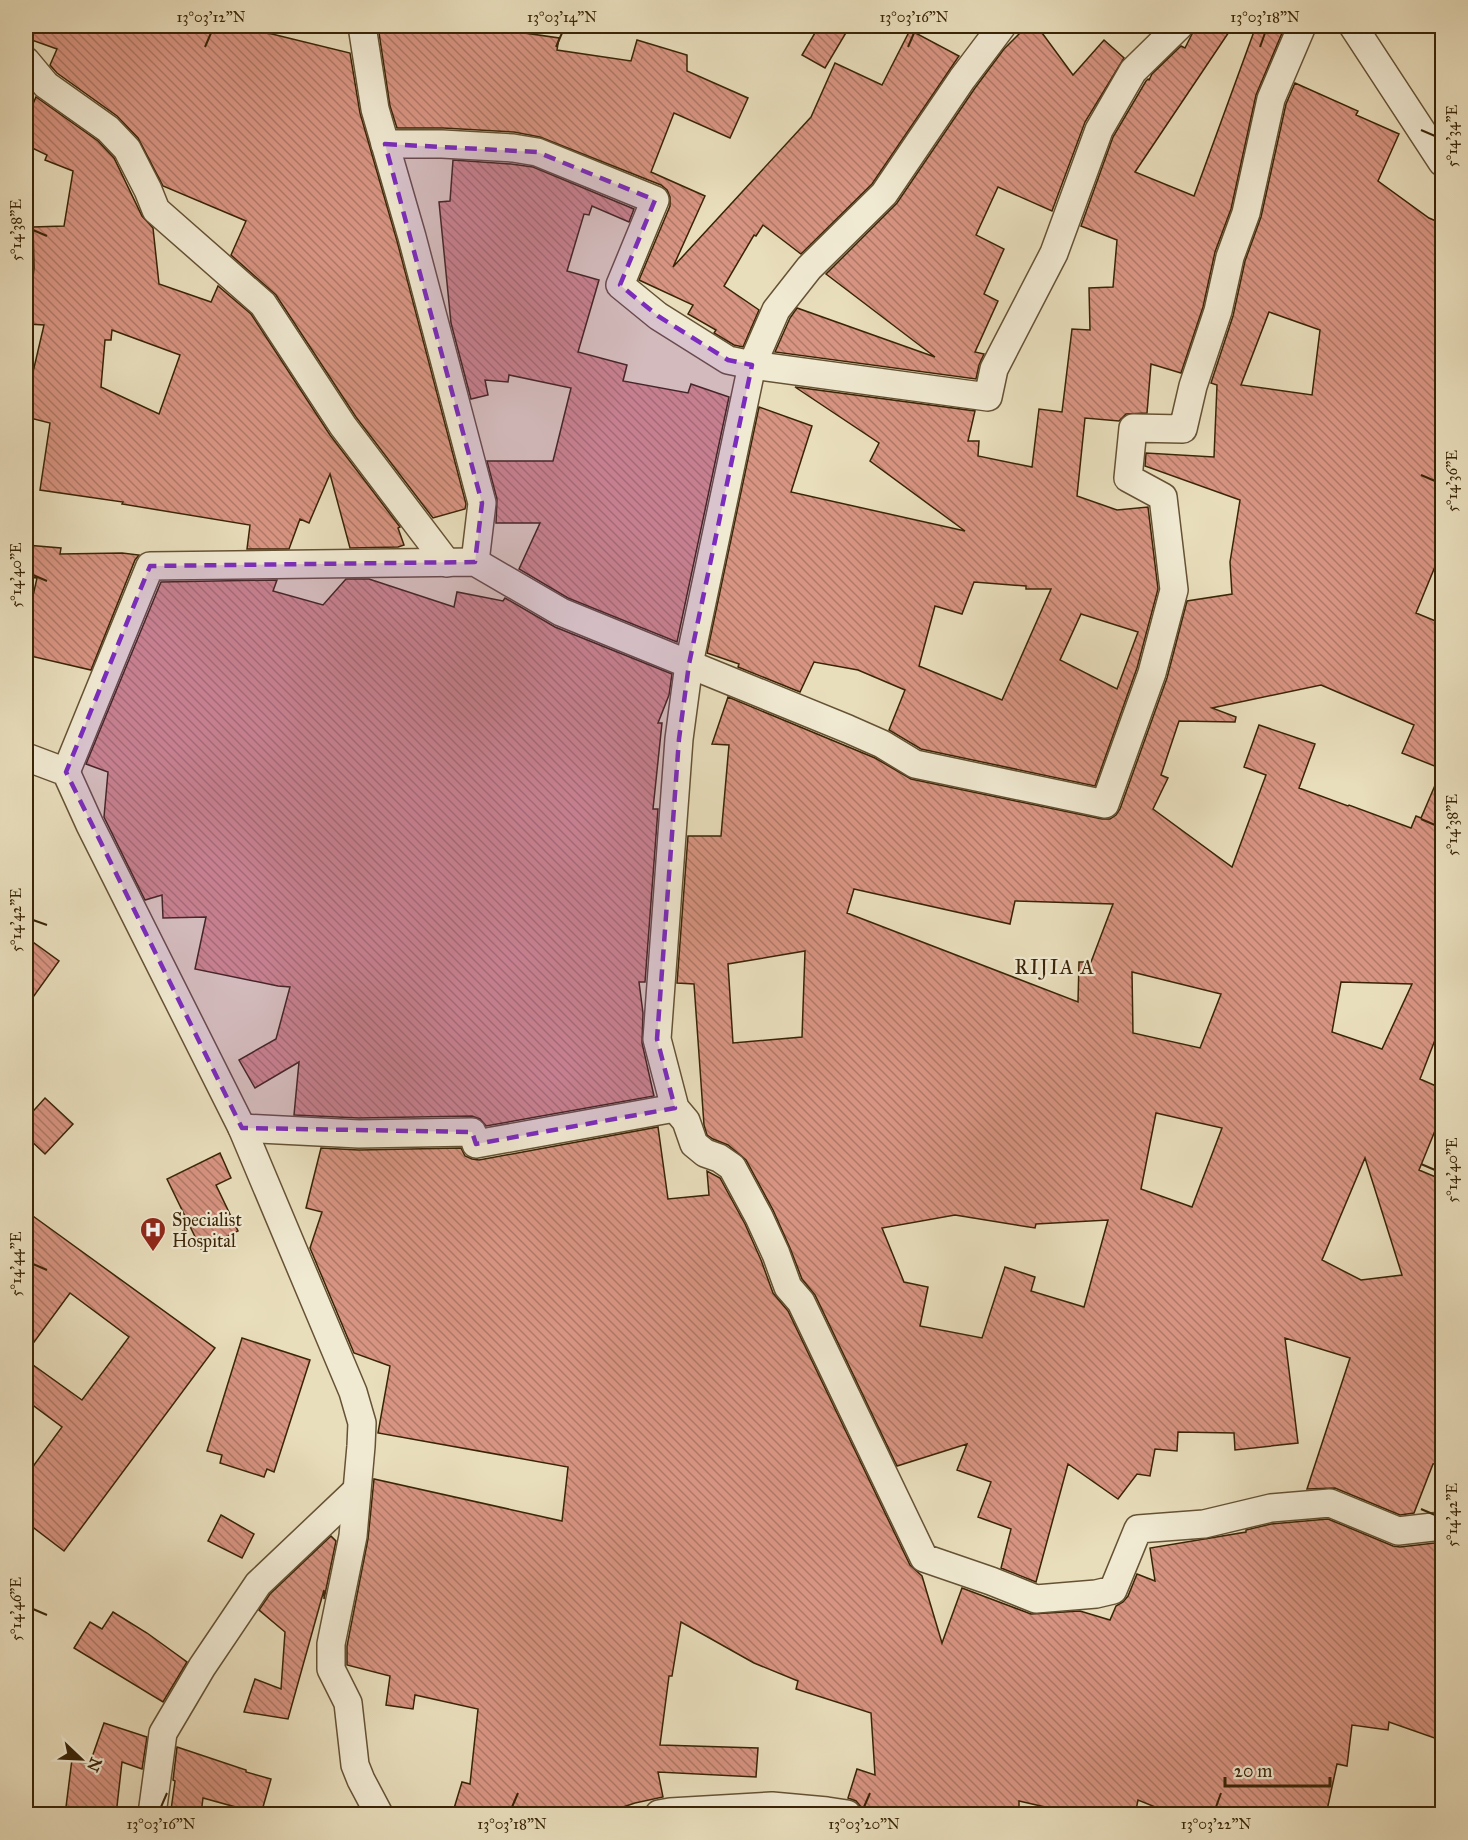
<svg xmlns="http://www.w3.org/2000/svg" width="1468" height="1840" viewBox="0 0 1468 1840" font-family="'IM FELL Great Primer',serif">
<defs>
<pattern id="building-back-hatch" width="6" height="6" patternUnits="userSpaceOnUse" patternTransform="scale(1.5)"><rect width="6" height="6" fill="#d89482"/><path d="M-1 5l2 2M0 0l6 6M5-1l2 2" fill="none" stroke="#b07968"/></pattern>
</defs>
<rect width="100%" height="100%" fill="#e9debc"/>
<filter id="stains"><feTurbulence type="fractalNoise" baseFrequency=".00333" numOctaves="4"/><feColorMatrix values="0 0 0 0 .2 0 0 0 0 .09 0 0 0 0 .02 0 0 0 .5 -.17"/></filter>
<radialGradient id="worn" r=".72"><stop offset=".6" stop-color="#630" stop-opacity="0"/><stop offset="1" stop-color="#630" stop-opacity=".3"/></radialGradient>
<g fill="url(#building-back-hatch)" stroke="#392406" stroke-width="1.5" fill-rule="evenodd">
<polygon points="26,26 219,26 272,34 350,53 360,113 397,241 466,504 465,509 433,518 356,417 276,295 231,255 246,221 163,186 138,138 117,116 57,73 50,65 57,49 26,38"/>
<polygon points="378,26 476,26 559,38 557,50 631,61 637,40 687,55 687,71 748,98 730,138 674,113 651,172 705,196 673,267 811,117 835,63 882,85 910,30 959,56 872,184 801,254 763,225 756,236 754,235 724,286 759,310 743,347 734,345 714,333 716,330 688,314 693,305 639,280 670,206 670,197 667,190 661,185 540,137 514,132 443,128 397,128 390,106"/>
<polygon points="819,26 850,26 825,68 802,55"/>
<polygon points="1027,26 1037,26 1073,75 1104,40 1124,58 1085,122 1052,211 998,187 976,235 1004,249 984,294 998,301 975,352 984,354 979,365 976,379 775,352 790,318 797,308 935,357 826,274 897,203 975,88 1004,49"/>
<path d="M1196,26H1233L1135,172L1194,196L1256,26H1285L1256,95L1231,209L1215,252L1203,307L1181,373L1151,364L1147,413L1126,414L1119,421L1085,418L1077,496L1117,510L1148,507L1158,589L1137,668L1095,786L921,749L889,730L905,690L858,670L814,662L800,692L738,667L739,664L707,653L759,407L812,426L791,492L965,531L870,461L879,443L795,387L975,411L968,441H979L978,456L1032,467L1039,409L1062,412L1072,329L1090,330L1089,288L1113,287L1117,240L1081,226L1113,137L1146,81L1148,79L1149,80L1152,74L1181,46L1185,48ZM974,582L1026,586V589H1051L1002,700L919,666L935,606L962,614ZM1081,614L1138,632L1117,689L1060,660Z"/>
<path d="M1295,83L1358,111L1356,115L1399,134L1378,181L1429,218L1443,224V547L1416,613L1443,624V1019L1420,1079L1443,1089V1111L1419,1170L1443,1180V1463L1433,1464L1414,1513L1400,1515L1335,1488L1307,1489L1350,1358L1285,1338L1298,1443L1235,1450L1234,1433L1178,1432L1177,1451L1155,1449L1150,1476L1137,1474L1118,1499L1068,1464L1036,1582L1001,1568L1011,1529L978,1517L991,1482L957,1470L967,1444L897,1466L815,1295L802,1279L790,1248L773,1210L746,1160L728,1145L713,1139L707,1135L704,1125L694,984L677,983L688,836H721L729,745L712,744L728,697L875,758L911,779L1102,819H1110L1116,815L1120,809L1167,678L1187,601L1232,594L1230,562L1240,500L1145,466L1146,453L1214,457L1217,385L1211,383L1233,316L1245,261L1261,217L1286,104ZM1269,312L1320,330L1312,395L1241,385ZM1321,685L1414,725L1402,753L1442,769L1421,818L1416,816L1411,828L1349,805L1348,806L1299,788L1315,744L1259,725L1244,767L1266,775L1232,867L1153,809L1168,778L1161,775L1179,721L1235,722L1236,717L1212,708ZM854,889L1010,924L1015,901L1113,904L1091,962H1079L1078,1002L847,913ZM805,951L802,1037L733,1043L728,964ZM1132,972L1221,994L1200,1048L1133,1033ZM1341,982L1412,984L1382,1049L1332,1032ZM1156,1113L1222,1128L1192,1207L1141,1189ZM1365,1158L1402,1275L1361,1280L1322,1260ZM955,1215L1035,1228L1036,1224L1108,1220L1084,1307L1031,1291L1035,1277L1005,1267L982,1338L920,1326L928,1287L904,1282L882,1228Z"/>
<path d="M36,97L98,141L114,158L142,216L153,228L159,284L211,302L218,286L251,314L330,435L400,527L398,528L404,545L398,547L350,548L330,474L309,523L300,519L289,549H247L250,525L122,504L123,502L40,490L50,423L26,417V402L44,325L28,324L34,268L33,227L64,226L73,171L45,160L47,155L26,145V120ZM112,330L180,355L159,414L101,387L105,340H111Z"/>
<polygon points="453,160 511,164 533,167 634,209 629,222 592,206 589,215 584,214 567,271 599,280 578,352 627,365 623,381 688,393 691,384 729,397 677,642 568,598 519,569 540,523 496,523 497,499 487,461 553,461 571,388 509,375 508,382 485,380 488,395 471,399 451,323 439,202 450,201"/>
<polygon points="26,545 61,548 60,554 122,553 139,555 135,560 91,670 26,655 26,627 37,578 26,577"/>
<polygon points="346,579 369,579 454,607 457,592 503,601 505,598 555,627 672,674 669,695 658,723 662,723 653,809 658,809 645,982 639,982 643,1013 642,1043 654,1096 486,1126 480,1119 472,1116 359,1118 294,1115 299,1062 255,1088 239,1060 276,1039 290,987 278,986 195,969 206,917 163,918 162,895 145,900 104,817 108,772 86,764 161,582 277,580 273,591 323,605"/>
<polygon points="26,937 59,961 26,1007"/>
<polygon points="45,1098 73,1124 45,1154 26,1136 26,1119"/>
<polygon points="658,1127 668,1199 709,1195 707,1171 720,1178 745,1224 761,1260 773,1293 788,1311 910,1565 922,1576 942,1643 962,1588 1031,1614 1080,1611 1110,1620 1116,1606 1123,1602 1128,1596 1137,1574 1155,1581 1150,1548 1246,1532 1246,1530 1271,1524 1328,1519 1393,1546 1400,1547 1443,1542 1443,1741 1389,1722 1388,1730 1352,1725 1347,1766 1337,1764 1326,1815 1175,1815 1138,1800 1135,1815 1080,1815 1019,1801 1019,1810 1004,1810 1004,1815 884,1815 861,1807 856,1801 848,1798 857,1769 875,1775 871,1713 796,1689 798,1681 754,1663 681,1622 672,1676 669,1676 660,1745 758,1748 756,1777 658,1772 663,1797 635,1803 599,1815 452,1815 462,1782 470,1784 478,1709 415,1695 413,1709 386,1705 390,1676 347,1665 347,1646 368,1539 374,1479 562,1521 568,1467 378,1433 390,1366 354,1353 310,1248 322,1212 306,1208 321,1148 359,1150 461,1148 465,1156 472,1159 479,1160"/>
<polygon points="220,1153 231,1178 216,1185 238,1231 201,1249 167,1179"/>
<polygon points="26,1211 215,1348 64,1551 26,1522 26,1476 62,1427 26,1400 26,1360 82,1400 129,1337 70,1293 26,1353"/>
<polygon points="242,1338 310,1360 274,1472 267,1469 264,1477 220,1463 222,1455 207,1451"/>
<polygon points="221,1515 254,1534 242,1558 208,1541"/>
<polygon points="331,1536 336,1541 324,1599 324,1590 288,1719 244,1712 255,1679 281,1689 285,1632 259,1610 270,1594"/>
<polygon points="113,1612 147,1633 187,1662 163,1702 74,1648 90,1622 102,1629"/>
<polygon points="104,1723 147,1737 142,1769 122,1762 116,1815 65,1815 73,1751 90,1763"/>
<polygon points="177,1747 246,1770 246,1772 271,1779 261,1814 203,1798 201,1814 171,1810 175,1781 173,1780"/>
</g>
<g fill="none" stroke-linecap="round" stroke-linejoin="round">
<defs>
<g id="street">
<polyline points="362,26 375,109 412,237 482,503 475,562"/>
<polyline points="1002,26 962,79 884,194 809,268 776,310 752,365 689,664 679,739 657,1039 675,1108 686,1121 694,1144 705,1153 719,1158 732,1167 759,1217 776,1254 788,1287 801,1302 924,1558 991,1581 1036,1599 1096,1594 1113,1590 1138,1529 1204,1524 1271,1508 1330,1503 1398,1531 1442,1526"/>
<polyline points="1353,26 1442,162"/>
<polyline points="26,61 46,85 108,129 127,149 148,190 156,210 263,304 343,426 447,563"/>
<polyline points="385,144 442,144 513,148 537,152 655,200 620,285 658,316 728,360 752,365 988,397 994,369 1054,253 1099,130 1133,71 1179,26"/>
<polyline points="26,757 66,772 90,825 242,1128 353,1392 362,1423 361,1446 353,1536 331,1644 331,1669 348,1703 355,1765 361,1780 379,1814"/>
<polyline points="66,772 150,566 475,562 561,612 848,729 882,744 915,764 1105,804 1152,673 1174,590 1163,497 1128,478 1133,428 1183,429 1193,386 1218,311 1230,257 1246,213 1271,99 1302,26"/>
<polyline points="242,1128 359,1134 472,1132 476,1144 675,1108"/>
<polyline points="152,1814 163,1733 202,1667 258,1584 356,1491"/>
<polyline points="659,1814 670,1812 772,1806 827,1811 847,1814"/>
</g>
</defs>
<use href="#street" stroke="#655234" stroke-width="30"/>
<use href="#street" stroke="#f1ead3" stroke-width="27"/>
</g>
<path fill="#7b2cbf" fill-opacity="0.2" stroke="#7b2cbf" stroke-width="4.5" stroke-dasharray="12 8" stroke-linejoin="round" d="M385,144L537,152L655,200L620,285L658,316L728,360L752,365L689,664L679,739L657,1039L675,1108L476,1144L472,1132L242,1128L66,772L150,566L475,562L482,503Z"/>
<path fill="none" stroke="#392406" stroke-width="2" d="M205,47L211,33M556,47L562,33M908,47L914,33M1260,47L1265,33M1421,130L1435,136M33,230L47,236M1421,475L1435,481M33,575L47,581M1421,819L1435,825M33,920L47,925M1421,1164L1435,1170M33,1264L47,1270M1421,1509L1435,1515M33,1609L47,1615M161,1807L167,1793M512,1807L518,1793M864,1807L870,1793M1216,1807L1221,1793"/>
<defs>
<symbol id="hospital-pin" viewBox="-11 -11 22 30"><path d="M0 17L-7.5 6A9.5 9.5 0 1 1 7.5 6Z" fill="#8f2418" stroke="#f1ead3"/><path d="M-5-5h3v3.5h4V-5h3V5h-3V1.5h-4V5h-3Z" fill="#fff"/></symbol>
</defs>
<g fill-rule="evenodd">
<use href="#hospital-pin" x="138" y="1215" width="30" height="40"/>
</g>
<g text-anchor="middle" stroke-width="4.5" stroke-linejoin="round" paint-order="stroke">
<g font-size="18" fill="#392406" stroke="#f1ead3" text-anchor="start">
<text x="172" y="1226">Specialist<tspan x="172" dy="21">Hospital</tspan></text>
</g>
<g font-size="20" letter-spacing="1.5" fill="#392406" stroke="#f1ead3">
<text x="1055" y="974">RIJIA A</text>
</g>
</g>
<rect width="1468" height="1840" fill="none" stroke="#e9debc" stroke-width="66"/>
<g transform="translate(81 1759) rotate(113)" stroke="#f1ead3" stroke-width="4.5" paint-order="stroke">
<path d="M0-4.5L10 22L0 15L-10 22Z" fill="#392406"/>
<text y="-9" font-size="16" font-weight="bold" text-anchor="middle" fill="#392406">N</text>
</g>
<path d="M1225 1777v9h105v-9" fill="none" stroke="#392406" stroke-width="3"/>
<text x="1234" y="1777" font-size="18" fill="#392406" stroke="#f1ead3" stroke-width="4.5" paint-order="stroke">20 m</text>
<rect x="33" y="33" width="1402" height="1774" fill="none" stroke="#392406" stroke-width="2"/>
<g font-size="15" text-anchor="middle" fill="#392406">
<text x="211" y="22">13°03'12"N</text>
<text x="562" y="22">13°03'14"N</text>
<text x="914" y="22">13°03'16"N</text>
<text x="1265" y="22">13°03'18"N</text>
<text transform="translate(1452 136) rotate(-90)" y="5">5°14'34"E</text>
<text transform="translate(16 230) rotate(-90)" y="5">5°14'38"E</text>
<text transform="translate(1452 481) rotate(-90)" y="5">5°14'36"E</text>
<text transform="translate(16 575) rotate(-90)" y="5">5°14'40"E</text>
<text transform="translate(1452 825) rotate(-90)" y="5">5°14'38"E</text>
<text transform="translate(16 920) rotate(-90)" y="5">5°14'42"E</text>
<text transform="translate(1452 1170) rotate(-90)" y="5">5°14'40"E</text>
<text transform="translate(16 1264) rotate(-90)" y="5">5°14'44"E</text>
<text transform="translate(1452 1515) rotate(-90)" y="5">5°14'42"E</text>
<text transform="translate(16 1609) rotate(-90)" y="5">5°14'46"E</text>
<text x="161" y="1829">13°03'16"N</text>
<text x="512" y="1829">13°03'18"N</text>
<text x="864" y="1829">13°03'20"N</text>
<text x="1216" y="1829">13°03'22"N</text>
</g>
<rect width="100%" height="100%" filter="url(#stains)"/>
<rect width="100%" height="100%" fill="url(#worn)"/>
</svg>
